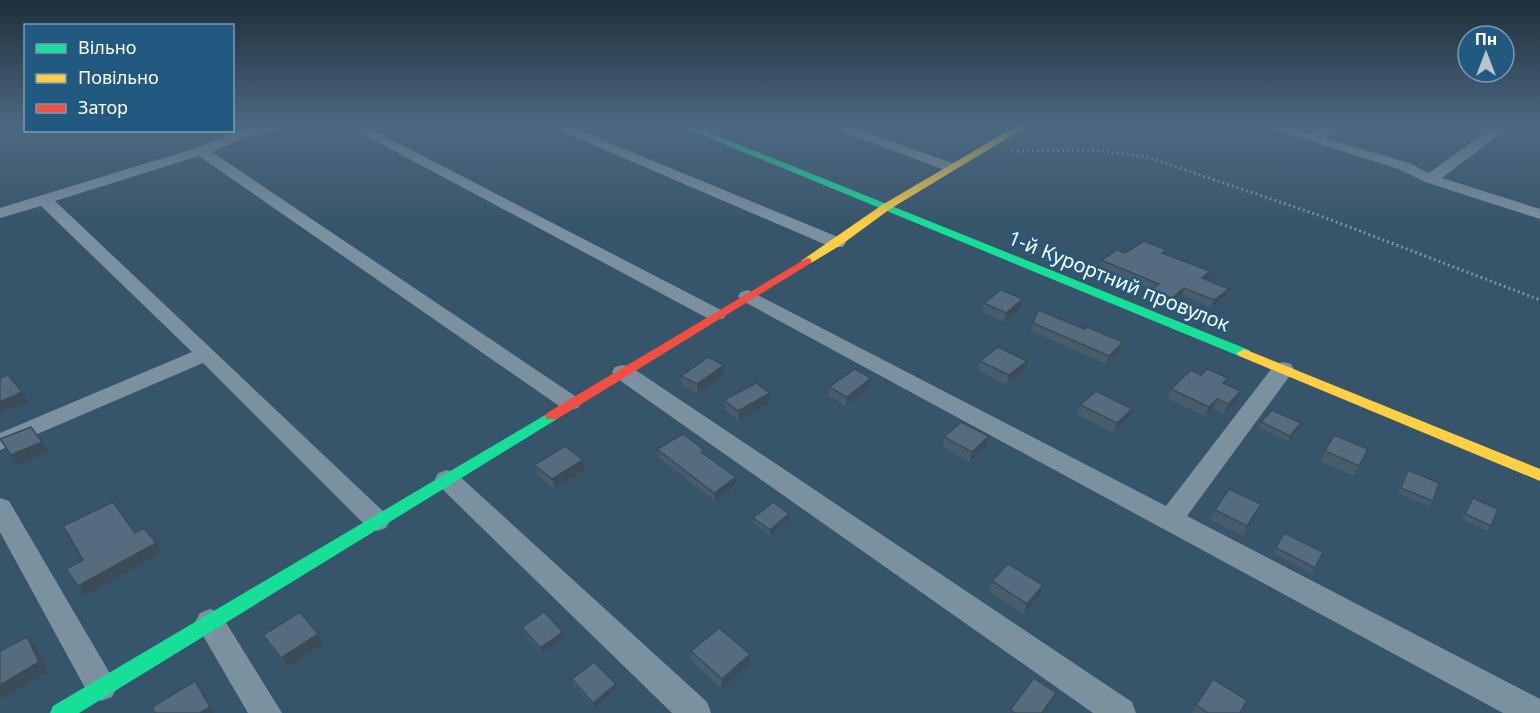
<svg xmlns="http://www.w3.org/2000/svg" width="1540" height="713" viewBox="0 0 1540 713" font-family="'Noto Sans',sans-serif">
<rect width="100%" height="100%" fill="#37556a"/>
<g fill="none" stroke-linecap="round" stroke-linejoin="round">
<polyline stroke="#7c91a0" stroke-width="3" stroke-dasharray="2 3" stroke-linecap="butt" points="1012,151 1095,150 1147,157 1318,215 1540,300"/>
<g fill="#7c91a0" fill-rule="evenodd">
<polygon points="260,125 287,125 286,128 248,136 212,152 578,398 581,403 578,408 570,410 562,408 199,156 55,201 386,514 390,521 386,528 377,531 368,528 203,363 0,450 0,433 192,352 41,206 0,218 0,208 196,148 239,130"/>
<polygon points="346,125 363,125 723,311 726,315 723,319 709,319"/>
<polygon points="547,125 566,125 843,239 846,243 843,247 831,247"/>
<polygon points="825,125 845,125 955,164 957,167 955,170 945,170"/>
<polygon points="1260,125 1282,125 1311,134 1325,125 1342,125 1324,138 1409,163 1429,173 1496,125 1512,125 1442,178 1540,209 1540,219 1425,182 1399,169"/>
<polygon points="748,290 1166,506 1275,364 1283,362 1291,364 1294,369 1291,374 1187,516 1540,699 1540,713 1503,713 741,300 738,296 741,292"/>
<polygon points="623,365 631,367 1132,702 1136,713 1093,713 615,377 612,372 615,367"/>
<polygon points="447,470 456,473 707,702 711,713 672,713 438,485 435,479 438,473"/>
<polygon points="0,498 9,501 112,677 117,687 112,697 101,701 90,697 0,532"/>
<polygon points="210,609 220,613 282,713 248,713 195,622 200,613"/>
</g>
<g fill="#16e098" fill-rule="evenodd">
<polygon points="678,125 691,125 1249,350 1251,353 1249,356 1239,356"/>
<polygon points="552,411 557,413 559,416 557,419 79,713 50,713 53,706"/>
</g>
<g fill="#ffcf43" fill-rule="evenodd">
<polygon points="1018,125 1029,125 890,209 841,245 811,263 803,263 801,261 882,205"/>
<polygon points="1244,349 1540,469 1540,481 1239,356 1237,353"/>
</g>
<polygon fill="#f24e42" fill-rule="evenodd" points="807,258 811,259 811,263 557,419 547,419 545,416 547,413"/>
</g>
<g fill="#485d6c">
<polygon points="1125,253 1165,254 1210,271 1206,279 1229,289 1226,296 1211,307 1182,295 1169,305 1149,297 1152,289 1100,266 1101,260"/>
<polygon points="984,303 1021,308 1004,322 982,312"/>
<polygon points="1033,323 1085,329 1120,350 1106,364 1031,331"/>
<polygon points="980,361 1025,370 1007,385 978,370"/>
<polygon points="725,375 698,394 682,385 681,376"/>
<polygon points="1201,375 1241,391 1237,401 1224,414 1213,408 1205,416 1168,399 1171,389"/>
<polygon points="829,387 870,387 846,406 829,396"/>
<polygon points="724,400 770,403 739,421 725,410"/>
<polygon points="1080,405 1132,409 1128,418 1113,433 1078,415"/>
<polygon points="1261,422 1299,428 1288,441 1258,427"/>
<polygon points="1334,435 1359,466 1354,476 1320,461"/>
<polygon points="944,437 987,446 970,462 943,447"/>
<polygon points="657,449 704,450 705,455 736,477 736,485 715,501 658,457"/>
<polygon points="583,460 585,470 555,489 537,475 534,465"/>
<polygon points="1408,470 1433,501 1429,506 1398,493 1405,475"/>
<polygon points="1473,498 1491,526 1487,531 1462,519 1469,503"/>
<polygon points="1215,510 1256,514 1243,536 1211,520"/>
<polygon points="753,518 789,519 770,535 753,523"/>
<polygon points="1284,533 1323,552 1312,573 1273,553"/>
<polygon points="992,581 1040,595 1024,614 989,592"/>
<polygon points="522,627 564,638 542,654 523,632"/>
<polygon points="263,635 324,644 287,668 269,645"/>
<polygon points="691,651 750,664 722,689 692,661"/>
<polygon points="572,679 616,684 617,689 595,708 573,684"/>
<polygon points="1196,705 1240,713 1192,713"/>
</g>
<g fill="#3b4c58">
<polygon points="1210,271 1208,278 1200,285 1202,278"/>
<polygon points="1184,288 1182,295 1169,305 1172,298"/>
<polygon points="1229,289 1226,296 1211,307 1214,300"/>
<polygon points="1023,299 1021,308 1004,322 1006,313"/>
<polygon points="1123,342 1120,350 1106,364 1109,356"/>
<polygon points="1027,361 1025,370 1007,385 1009,375"/>
<polygon points="724,365 725,375 698,394 697,384"/>
<polygon points="871,378 870,387 846,406 847,397"/>
<polygon points="1241,391 1237,401 1224,414 1228,404"/>
<polygon points="22,392 29,402 0,414 0,402"/>
<polygon points="770,393 770,403 739,421 738,411"/>
<polygon points="1217,399 1213,408 1205,416 1209,407"/>
<polygon points="1132,409 1128,418 1113,433 1117,423"/>
<polygon points="1301,423 1299,428 1288,441 1290,436"/>
<polygon points="989,436 987,446 970,462 972,452"/>
<polygon points="42,442 49,452 18,465 11,455"/>
<polygon points="583,460 585,470 555,489 552,479"/>
<polygon points="736,477 736,485 715,501 714,493"/>
<polygon points="1261,504 1256,514 1243,536 1247,526"/>
<polygon points="789,514 789,519 770,535 770,530"/>
<polygon points="156,543 162,553 85,596 78,586"/>
<polygon points="1043,585 1040,595 1024,614 1027,604"/>
<polygon points="563,632 564,638 542,654 540,648"/>
<polygon points="318,634 324,644 287,668 281,658"/>
<polygon points="27,637 36,647 48,672 0,700 0,685"/>
<polygon points="750,654 750,664 722,689 722,679"/>
<polygon points="195,681 202,691 214,713 200,713"/>
<polygon points="616,684 617,689 595,708 593,703"/>
<polygon points="1056,693 1054,698 1044,713 1042,713"/>
</g>
<g fill="#546c7d" stroke="#3b4c58" stroke-width="1.5">
<polygon points="1144,241 1167,250 1162,253 1210,271 1202,278 1229,289 1214,300 1184,288 1172,298 1151,290 1159,284 1101,260 1117,250 1125,253"/>
<polygon points="1001,290 1023,299 1006,313 984,303"/>
<polygon points="1038,310 1085,329 1087,327 1123,342 1109,356 1033,323"/>
<polygon points="998,347 1027,361 1009,375 980,361"/>
<polygon points="708,357 724,365 697,384 681,376"/>
<polygon points="855,369 871,378 847,397 829,387"/>
<polygon points="1207,369 1228,378 1223,383 1241,391 1228,404 1217,399 1209,407 1171,389 1191,370 1201,375"/>
<polygon points="8,375 22,392 0,402 0,378"/>
<polygon points="756,383 770,393 738,411 724,400"/>
<polygon points="1096,391 1132,409 1117,423 1080,405"/>
<polygon points="1272,410 1301,423 1290,436 1261,422"/>
<polygon points="961,422 989,436 972,452 944,437"/>
<polygon points="31,427 42,442 11,455 0,439"/>
<polygon points="683,434 704,450 701,452 736,477 714,493 657,449"/>
<polygon points="1334,435 1368,449 1359,466 1325,451"/>
<polygon points="565,446 583,460 552,479 534,465"/>
<polygon points="1408,470 1439,483 1433,501 1401,488"/>
<polygon points="1229,489 1261,504 1247,526 1215,510"/>
<polygon points="1473,498 1498,509 1491,526 1465,514"/>
<polygon points="113,502 135,533 144,528 156,543 78,586 66,569 83,560 63,526"/>
<polygon points="773,502 789,514 770,530 753,518"/>
<polygon points="1284,533 1323,552 1315,568 1276,548"/>
<polygon points="1008,564 1043,585 1027,604 992,581"/>
<polygon points="300,612 318,634 281,658 263,635"/>
<polygon points="544,612 563,632 540,648 522,627"/>
<polygon points="719,628 750,654 722,679 691,651"/>
<polygon points="27,637 39,662 0,685 0,651"/>
<polygon points="594,662 616,684 593,703 572,679"/>
<polygon points="1034,678 1056,693 1042,713 1015,713 1010,710"/>
<polygon points="1213,679 1247,700 1240,713 1208,713 1196,705"/>
<polygon points="195,681 210,707 200,713 155,713 152,707"/>
</g>
<linearGradient id="sky" x2="0" y2="1"><stop stop-color="#1e2f3a"/><stop offset="0.56" stop-color="#4d6881"/><stop offset="1" stop-color="#4d6881" stop-opacity="0"/></linearGradient>
<rect width="1540" height="225" fill="url(#sky)"/>
<g text-anchor="middle" stroke-width="4.5" stroke-linejoin="round" paint-order="stroke">
<g font-size="20" fill="#fff" stroke="#215980">
<text transform="translate(1119 281) rotate(22)" y="7">1-й Курортний провулок</text>
</g>
</g>
<rect x="24" y="24" width="210" height="108" fill="#215980" stroke="#7a9bb3" stroke-width="1.5"/>
<rect x="36" y="44" width="30" height="9" fill="#16e098" stroke="#7a9bb3" stroke-width="1.5"/>
<text x="78" y="54" font-size="18" fill="#ffffff">Вільно</text>
<rect x="36" y="74" width="30" height="9" fill="#ffcf43" stroke="#7a9bb3" stroke-width="1.5"/>
<text x="78" y="84" font-size="18" fill="#ffffff">Повільно</text>
<rect x="36" y="104" width="30" height="9" fill="#f24e42" stroke="#7a9bb3" stroke-width="1.5"/>
<text x="78" y="114" font-size="18" fill="#ffffff">Затор</text>
<g transform="translate(1486 54)"><circle r="28" fill="#215980" stroke="#7a9bb3" stroke-width="1.5"/>
<path d="M0-4.5L10 22L0 15L-10 22Z" fill="#b9c4cb"/>
<text y="-9" font-size="16" font-weight="bold" text-anchor="middle" fill="#ffffff">Пн</text>
</g>
</svg>
